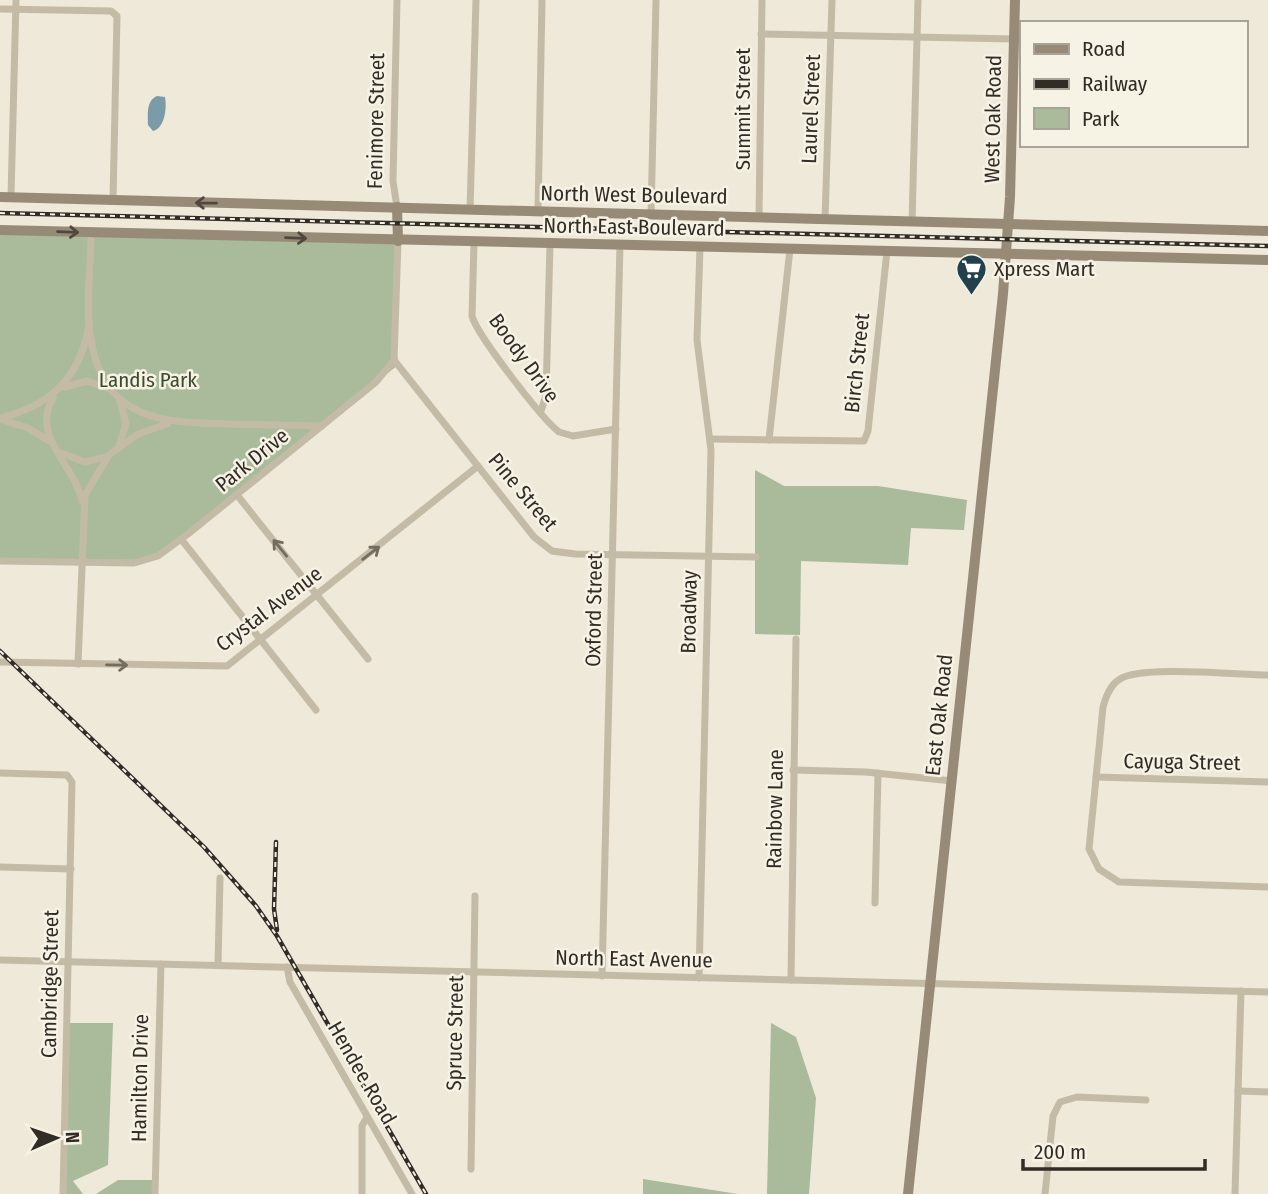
<svg xmlns="http://www.w3.org/2000/svg" width="1268" height="1194" viewBox="0 0 1268 1194" font-family="'Fira Sans Condensed',sans-serif">
<rect width="100%" height="100%" fill="#eee9d9"/>
<g fill="#a9bb9b">
<polygon points="0,230 398,241 395,331 398,365 181,539 150,560 0,561"/>
<polygon points="755,470 784,486 878,486 967,500 964,530 911,528 908,565 801,561 800,635 755,634"/>
<polygon points="68,1023 113,1023 108,1165 73,1181 83,1194 64,1194"/>
<polygon points="771,1023 796,1037 816,1098 809,1194 767,1194"/>
<polygon points="643,1179 738,1194 643,1194"/>
<polygon points="118,1180 156,1180 155,1194 96,1194"/>
</g>
<path fill="#7b9ba8" d="M157,96L165,97C167,108 165,128 153,131L148,125C148,114 146,101 157,96Z"/>
<g fill="none" stroke-linecap="round" stroke-linejoin="round">
<g stroke="#c4bba6" stroke-width="7">
<polyline points="397,0 393,181 397,207"/>
<polyline points="0,9 111,11 117,16 113,200"/>
<polyline points="761,34 1014,39"/>
<polyline points="11,197 16,0"/>
<polyline points="470,210 476,0"/>
<polyline points="538,212 542,0"/>
<polyline points="651,215 656,0"/>
<polyline points="759,218 762,0"/>
<polyline points="825,220 832,0"/>
<polyline points="912,222 918,0"/>
<path d="M91,232C91,267 85,306 91,340C104,421 164,423 230,424C261,425 291,425 322,426"/>
<path d="M474,243L472,316C477,335 542,419 559,432L573,436L616,429"/>
<polyline points="394,360 534,537 552,551 575,554 756,557"/>
<polyline points="65,387 87,381 110,389"/>
<path d="M53,398C30,436 75,465 82,501"/>
<polyline points="541,411 546,395 550,244"/>
<path d="M0,418C49,406 78,380 88,330"/>
<polyline points="0,419 28,428 49,441"/>
<polyline points="710,439 864,441 868,431 887,251"/>
<polyline points="769,440 790,249"/>
<polyline points="119,445 126,424 120,400"/>
<polyline points="61,453 85,462 105,457"/>
<polyline points="237,495 368,659"/>
<polyline points="181,539 316,710"/>
<polyline points="0,561 134,563 158,556 188,534 376,382 394,360 398,241"/>
<polyline points="0,662 227,666 478,466"/>
<polyline points="78,664 85,495 109,455 138,434 167,424"/>
<path d="M1268,675C1238,675 1142,665 1120,679C1110,685 1106,696 1103,707L1089,849L1099,869L1119,882L1268,887"/>
<polyline points="793,770 866,772 952,781"/>
<polyline points="0,773 67,775 72,782 63,1194"/>
<polyline points="1096,777 1268,782"/>
<polyline points="0,867 71,869"/>
<polyline points="875,903 878,773"/>
<polyline points="0,960 1268,992"/>
<polyline points="218,965 220,878"/>
<polyline points="287,967 290,982 412,1194"/>
<polyline points="602,976 620,245"/>
<polyline points="699,978 711,450 697,340 700,247"/>
<polyline points="791,980 796,639"/>
<polyline points="1238,1091 1268,1092"/>
<polyline points="471,1169 475,896"/>
<polyline points="155,1194 161,964"/>
<polyline points="362,1194 362,1126 367,1117"/>
<polyline points="1045,1194 1053,1116 1060,1102 1077,1097 1146,1100"/>
<polyline points="1235,1194 1241,991"/>
</g>
<g stroke="#978b78" stroke-width="10">
<polyline points="0,197 1268,231"/>
<polyline points="397,207 398,241"/>
<polyline points="0,230 1268,260"/>
<polyline points="908,1194 1003,294 1010,197 1015,0"/>
</g>
<defs>
<g id="rail">
<polyline points="0,213 1268,246"/>
<polyline points="0,651 204,847 256,906 277,936 426,1194"/>
<polyline points="276,842 274,909 277,930"/>
</g>
</defs>
<use href="#rail" stroke="#312c26" stroke-width="4.5"/>
<use href="#rail" stroke="#f6f2e4" stroke-width="2" stroke-dasharray="5" stroke-linecap="butt"/>
</g>
<defs><path id="oneway-shaft" d="M-6 0H5M1.5-3L5.5 0L1.5 3" fill="none" stroke-width="1.6" stroke-linecap="round" stroke-linejoin="round" transform="scale(1.75)"/></defs>
<g stroke="#50483f">
<use href="#oneway-shaft" transform="translate(206 203) rotate(-179)"/>
<use href="#oneway-shaft" transform="translate(68 232) rotate(2)"/>
<use href="#oneway-shaft" transform="translate(296 238) rotate(2)"/>
</g>
<g stroke="#736c60">
<use href="#oneway-shaft" transform="translate(280 548) rotate(-129)"/>
<use href="#oneway-shaft" transform="translate(371 553) rotate(-38)"/>
<use href="#oneway-shaft" transform="translate(117 665) rotate(1)"/>
</g>
<defs>
<symbol id="supermarket-pin" viewBox="-11 -11 22 30"><path d="M0 17L-7.5 6A9.5 9.5 0 1 1 7.5 6Z" fill="#21414e" stroke="#f6f2e4"/><path d="M-6-5.5h2.5l.6 2H6L4.5 2H-2.5L-4.4-4H-6ZM-1.5 3.2a1.3 1.3 0 1 0 .1 0ZM3 3.2a1.3 1.3 0 1 0 .1 0Z" fill="#fff"/></symbol>
</defs>
<g fill-rule="evenodd">
<use href="#supermarket-pin" x="954" y="252" width="35" height="47"/>
</g>
<g text-anchor="middle" stroke-width="5" stroke-linejoin="round" paint-order="stroke">
<g font-size="21" fill="#312c26" stroke="#f6f2e4">
<text transform="translate(743 109) rotate(-90)" y="7">Summit Street</text>
<text transform="translate(811 109) rotate(-88)" y="7">Laurel Street</text>
<text transform="translate(993 119) rotate(-89)" y="7">West Oak Road</text>
<text transform="translate(376 121) rotate(-89)" y="7">Fenimore Street</text>
<text transform="translate(634 195) rotate(1)" y="7">North West Boulevard</text>
<text transform="translate(634 227) rotate(1)" y="7">North East Boulevard</text>
<text transform="translate(524 358) rotate(54)" y="7">Boody Drive</text>
<text transform="translate(857 363) rotate(-84)" y="7">Birch Street</text>
<text transform="translate(252 460) rotate(-39)" y="7">Park Drive</text>
<text transform="translate(523 492) rotate(50)" y="7">Pine Street</text>
<text transform="translate(269 609) rotate(-37)" y="7">Crystal Avenue</text>
<text transform="translate(594 610) rotate(-89)" y="7">Oxford Street</text>
<text transform="translate(689 612) rotate(-89)" y="7">Broadway</text>
<text transform="translate(939 715) rotate(-84)" y="7">East Oak Road</text>
<text transform="translate(1182 762) rotate(1)" y="7">Cayuga Street</text>
<text transform="translate(775 809) rotate(-89)" y="7">Rainbow Lane</text>
<text transform="translate(634 959) rotate(1)" y="7">North East Avenue</text>
<text transform="translate(50 984) rotate(-89)" y="7">Cambridge Street</text>
<text transform="translate(455 1033) rotate(-89)" y="7">Spruce Street</text>
<text transform="translate(362 1073) rotate(60)" y="7">Hendee Road</text>
<text transform="translate(140 1078) rotate(-89)" y="7">Hamilton Drive</text>
</g>
<g font-size="21" fill="#312c26" stroke="#f6f2e4" text-anchor="start">
<text x="994" y="276">Xpress Mart</text>
</g>
<g font-size="21" fill="#3a4d2d" stroke="#f6f2e4">
<text x="148" y="387">Landis Park</text>
</g>
</g>
<rect x="1020" y="21" width="228" height="126" fill="#f6f2e4" stroke="#a7a398" stroke-width="2"/>
<rect x="1034" y="44" width="35" height="10" fill="#978b78" stroke="#a7a398" stroke-width="2"/>
<text x="1082" y="56" font-size="21" fill="#312c26">Road</text>
<rect x="1034" y="79" width="35" height="10" fill="#312c26" stroke="#a7a398" stroke-width="2"/>
<text x="1082" y="91" font-size="21" fill="#312c26">Railway</text>
<rect x="1034" y="108" width="35" height="21" fill="#a9bb9b" stroke="#a7a398" stroke-width="2"/>
<text x="1082" y="126" font-size="21" fill="#312c26">Park</text>
<g transform="translate(56 1138) rotate(88)" stroke="#f6f2e4" stroke-width="5" paint-order="stroke">
<path d="M0-5L12 26L0 18L-12 26Z" fill="#312c26"/>
<text y="-10" font-size="19" font-weight="bold" text-anchor="middle" fill="#312c26">N</text>
</g>
<path d="M1023 1159v10h182v-10" fill="none" stroke="#312c26" stroke-width="3.5"/>
<text x="1034" y="1159" font-size="21" fill="#312c26" stroke="#f6f2e4" stroke-width="5" paint-order="stroke">200 m</text>
</svg>
